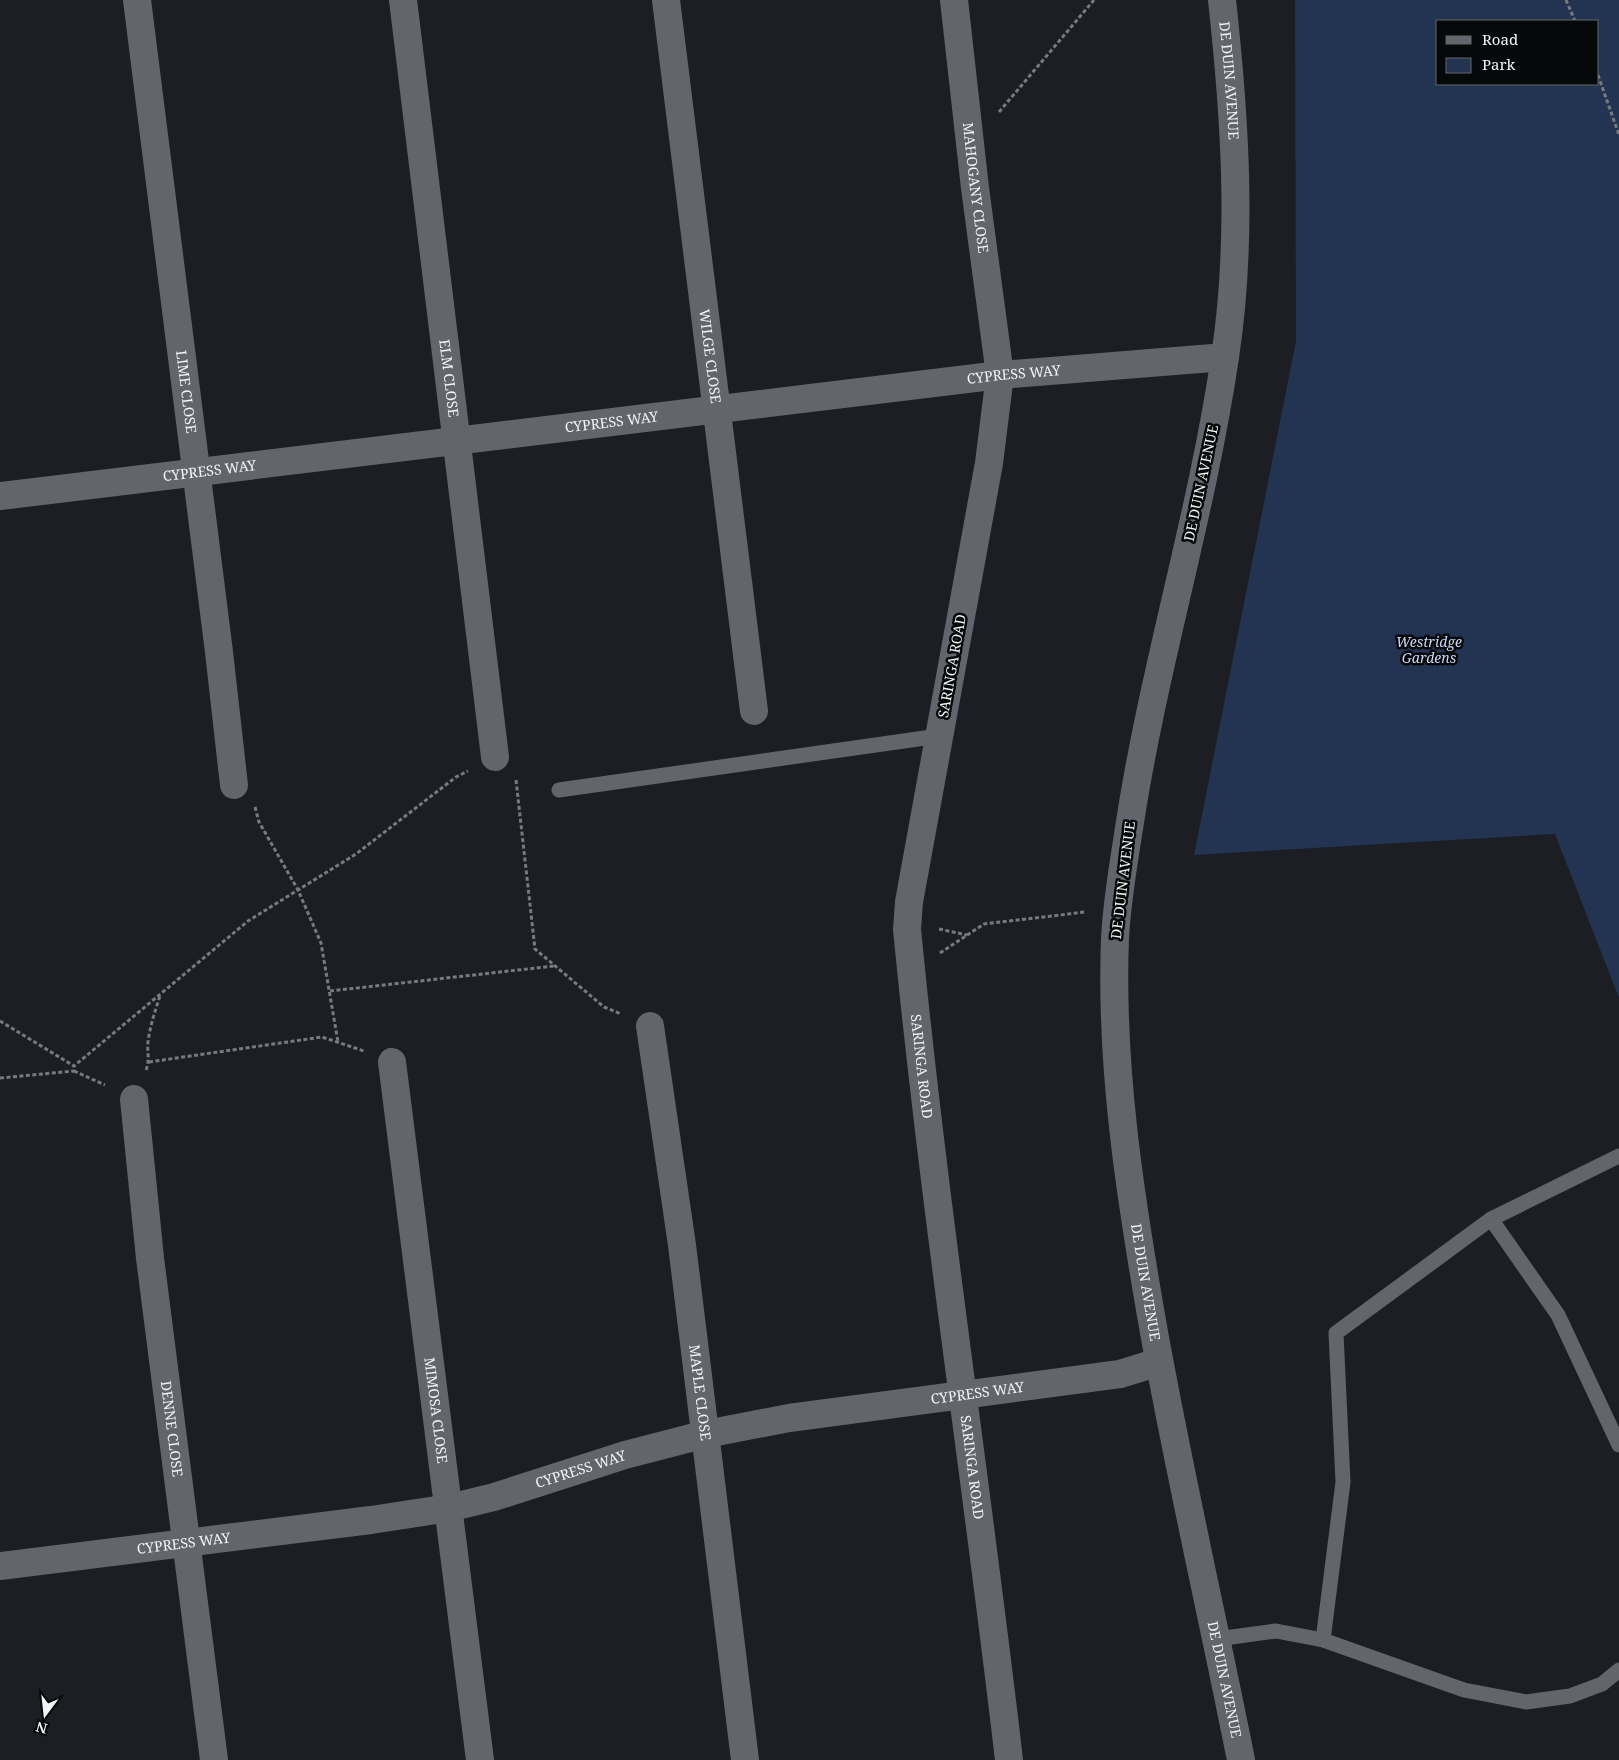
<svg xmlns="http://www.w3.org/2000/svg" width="1619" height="1760" viewBox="0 0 1619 1760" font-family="'Noto Serif',serif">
<rect width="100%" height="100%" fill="#1c1e23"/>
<path fill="#233352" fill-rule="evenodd" d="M1295,0H1619V998L1555,834L1194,855L1296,341ZM1438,21H1598V84H1438Z"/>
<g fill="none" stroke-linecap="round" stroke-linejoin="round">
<g stroke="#787a7e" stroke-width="3" stroke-dasharray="4 2.5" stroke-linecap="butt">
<polyline points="1566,0 1575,21"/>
<polyline points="1598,75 1619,135"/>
<polyline points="999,112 1094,0"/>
<polyline points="516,780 535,949 604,1007 621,1014"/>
<polyline points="255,807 259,822 298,890 321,943 338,1042"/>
<polyline points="939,929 967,935"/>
<polyline points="940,953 984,924 1085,912"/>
<polyline points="330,991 554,966"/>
<polyline points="0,1021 74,1066 248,921 356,854 456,777 468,771"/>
<polyline points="149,1062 322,1037 364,1051"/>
<path d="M146,1070C150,1060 147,1052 148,1042C150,1026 155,1011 160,996"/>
<polyline points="74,1071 105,1085"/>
<polyline points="0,1078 74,1071 74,1066"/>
</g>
<g stroke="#62656b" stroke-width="15">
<polyline points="559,790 939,736"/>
<polyline points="1491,1219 1619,1156"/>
<polyline points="1217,1639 1276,1631 1323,1640 1464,1690 1526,1702 1570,1696 1602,1684 1619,1670"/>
<polyline points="1323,1640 1343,1482 1336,1333 1491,1219 1558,1315 1619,1445"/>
</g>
<g stroke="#62656b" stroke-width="28">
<path id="s1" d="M137,0L219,652L234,785"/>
<path id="s2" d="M403,0L495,757"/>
<path id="s3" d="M666,0L754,711"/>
<path id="s4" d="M954,0L975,188L1000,375L989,463L909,902L907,929C934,1207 977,1483 1009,1760"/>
<path id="s5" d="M0,496L1000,375L1225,357"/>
<path id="s6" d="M650,1026L682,1245L745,1760"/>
<path id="s7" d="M392,1062L480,1760"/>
<path id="s8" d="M134,1099L150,1258L214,1760"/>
<path id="s9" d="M0,1566L371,1520L449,1508L494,1497L625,1455L706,1434L789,1418L1120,1374L1159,1362"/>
</g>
<path stroke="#62656b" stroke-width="28" id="s10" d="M1222,0C1235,118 1243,239 1225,357C1202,514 1154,666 1130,822C1124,861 1117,899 1115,938C1110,1066 1130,1195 1152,1321C1178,1468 1212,1614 1241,1760"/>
</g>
<g text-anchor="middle" stroke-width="5" stroke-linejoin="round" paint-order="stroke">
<g font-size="14" fill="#f2f4f7" stroke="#07080a">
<text dy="5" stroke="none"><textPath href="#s10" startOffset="81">DE DUIN AVENUE</textPath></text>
<text dy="5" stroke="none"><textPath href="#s4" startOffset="189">MAHOGANY CLOSE</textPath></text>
<text dy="5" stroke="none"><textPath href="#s3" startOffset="359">WILGE CLOSE</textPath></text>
<text dy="5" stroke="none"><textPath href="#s5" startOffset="1021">CYPRESS WAY</textPath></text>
<text dy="5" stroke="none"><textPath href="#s2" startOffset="381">ELM CLOSE</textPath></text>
<text dy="5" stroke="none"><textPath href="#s1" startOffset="395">LIME CLOSE</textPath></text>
<text dy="5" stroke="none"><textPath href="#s5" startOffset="616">CYPRESS WAY</textPath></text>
<text dy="5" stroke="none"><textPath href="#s5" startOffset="211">CYPRESS WAY</textPath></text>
<text transform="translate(1201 483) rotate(-78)" y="5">DE DUIN AVENUE</text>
<text transform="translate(952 666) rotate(-80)" y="5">SARINGA ROAD</text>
<text transform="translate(1123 880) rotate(-83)" y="5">DE DUIN AVENUE</text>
<text dy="5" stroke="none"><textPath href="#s4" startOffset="1078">SARINGA ROAD</textPath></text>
<text dy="5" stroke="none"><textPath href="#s10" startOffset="1296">DE DUIN AVENUE</textPath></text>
<text dy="5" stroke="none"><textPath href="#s9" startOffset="995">CYPRESS WAY</textPath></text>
<text dy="5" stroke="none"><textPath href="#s6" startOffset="370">MAPLE CLOSE</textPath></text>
<text dy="5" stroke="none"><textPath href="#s7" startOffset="351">MIMOSA CLOSE</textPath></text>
<text dy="5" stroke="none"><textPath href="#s8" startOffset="332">DENNE CLOSE</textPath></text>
<text dy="5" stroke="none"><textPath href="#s4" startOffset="1482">SARINGA ROAD</textPath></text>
<text dy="5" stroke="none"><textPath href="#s9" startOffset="590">CYPRESS WAY</textPath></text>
<text dy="5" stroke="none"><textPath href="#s9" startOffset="185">CYPRESS WAY</textPath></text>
<text dy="5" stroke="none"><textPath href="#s10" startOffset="1701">DE DUIN AVENUE</textPath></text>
</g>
<g font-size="14" font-style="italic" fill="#c8d8f6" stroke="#07080a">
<text x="1429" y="647">Westridge<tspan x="1429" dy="16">Gardens</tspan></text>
</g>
</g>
<rect x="1436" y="20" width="162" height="65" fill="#07080a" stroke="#656669"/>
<rect x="1446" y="36" width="25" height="8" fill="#62656b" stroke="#656669"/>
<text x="1482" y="45" font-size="15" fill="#f2f4f7">Road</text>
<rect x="1446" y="58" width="25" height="15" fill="#233352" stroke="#656669"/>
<text x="1482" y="70" font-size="15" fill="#f2f4f7">Park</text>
<g transform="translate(45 1715) rotate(195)" stroke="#07080a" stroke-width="4" paint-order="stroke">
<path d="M0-4L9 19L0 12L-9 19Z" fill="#f2f4f7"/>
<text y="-8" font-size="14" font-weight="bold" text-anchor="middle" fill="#f2f4f7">N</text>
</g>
</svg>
